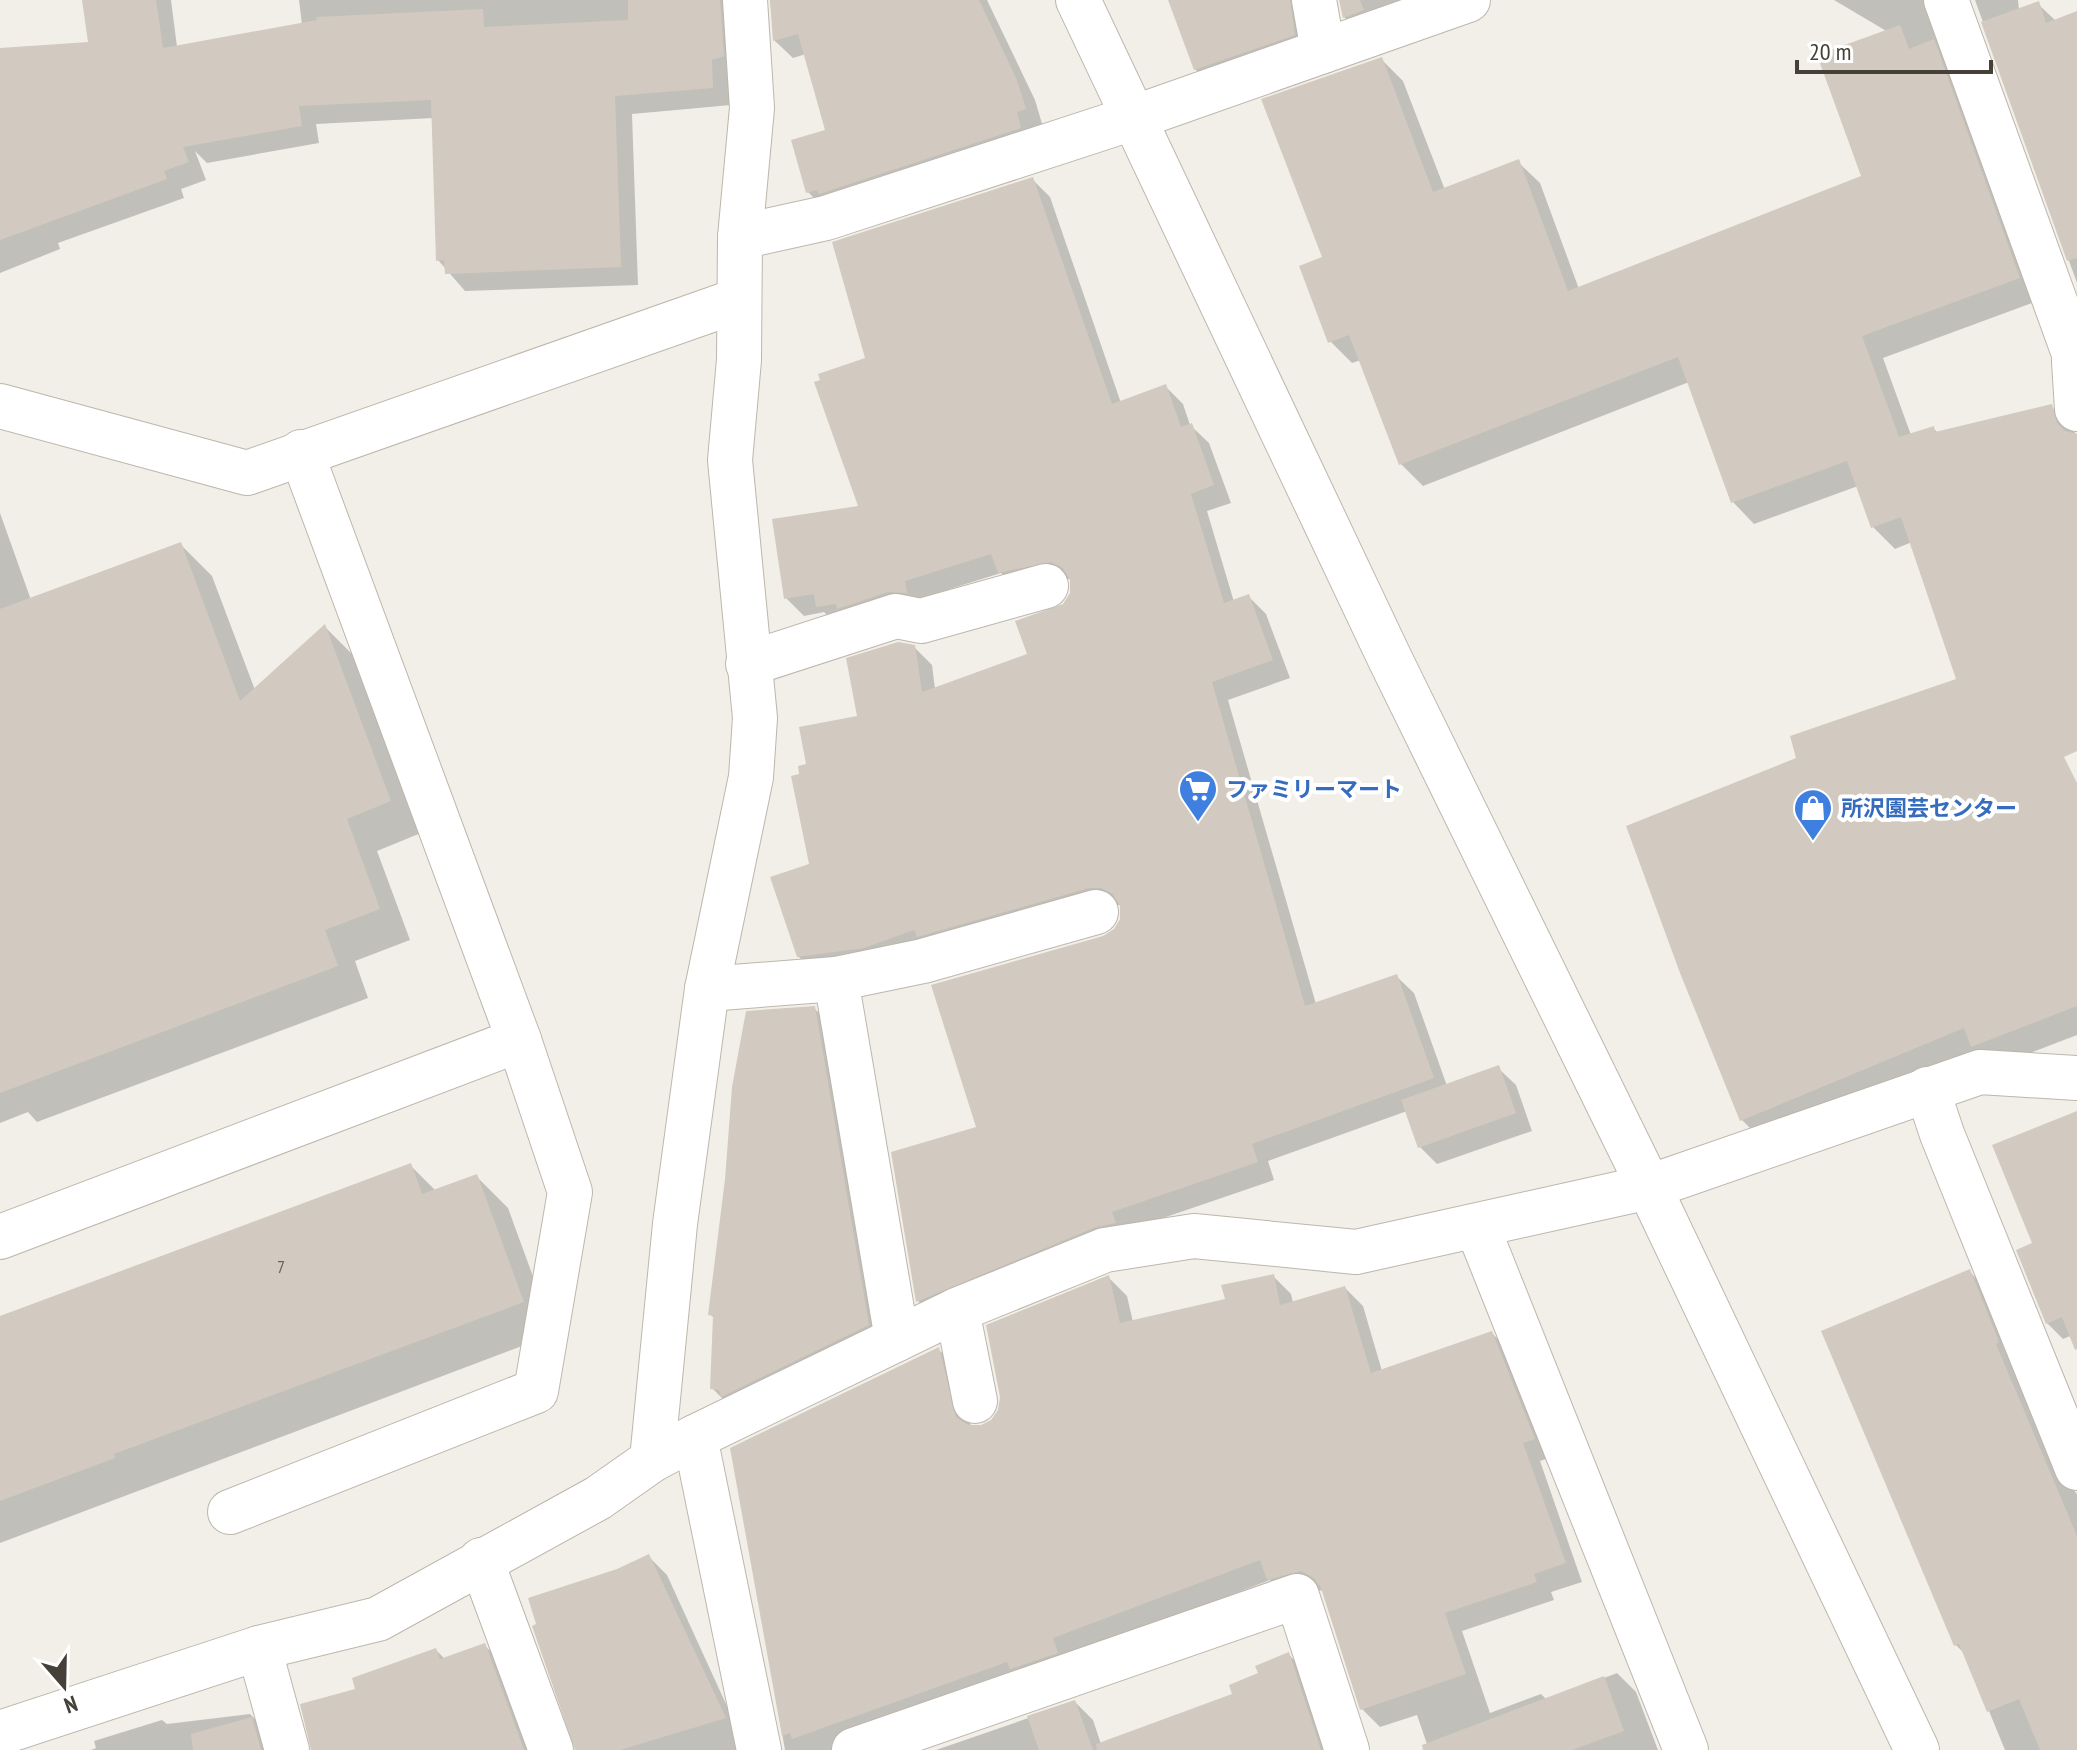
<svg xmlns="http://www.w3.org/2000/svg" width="2077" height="1750" viewBox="0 0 2077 1750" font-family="'PT Sans Narrow','Noto Sans JP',sans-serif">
<rect width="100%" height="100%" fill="#f2efe9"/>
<g fill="#0003">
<polygon points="84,0 171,0 177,47 302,25 299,0 746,0 731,105 632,114 638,285 465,291 438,260 434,118 316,124 319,143 207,163 195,151 206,180 181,189 184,198 58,243 60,249 0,273 0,50 90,44"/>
<polygon points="770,0 987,0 1035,100 1043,127 826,210 808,192 828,131 806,54 793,58 775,41"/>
<polygon points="1170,0 1324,0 1315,56 1217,91 1195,69"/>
<polygon points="1340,0 1473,0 1366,38 1344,17"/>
<polygon points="1834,0 1956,0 2040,300 1883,358 1911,435 1933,428 1938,433 2051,406 2077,435 2077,746 1980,785 2077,816 2077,1035 1994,1067 1764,1142 1742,1120 1799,759 1959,680 1912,542 1895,549 1873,527 1858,486 1754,524 1733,502 1689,382 1423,486 1401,464 1361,360 1352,363 1330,341 1324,258 1381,59 1403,81 1445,190 1518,162 1540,183 1579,289 1864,178 1888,32"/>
<polygon points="1975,0 2018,0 2019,10 2038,4 2056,21 2077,14 2077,283"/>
<polygon points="1032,179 1050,197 1121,403 1166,387 1183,404 1190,425 1209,443 1231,503 1207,511 1234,602 1249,597 1266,614 1290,678 1228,700 1316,1004 1396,976 1414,993 1447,1086 1498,1068 1516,1085 1532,1131 1437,1164 1420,1147 1407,1111 1268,1161 1274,1180 1128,1230 935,1318 918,1301 978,1128 1104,938 1115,931 1122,919 1122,905 1108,905 816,974 798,956 811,866 802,776 859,717 914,647 932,665 935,689 1030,655 1072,593 1072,579 1058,579 1017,590 1001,573 921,598 923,609 836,624 824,612 804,616 786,598 860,508 867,359"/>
<polygon points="0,513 31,600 181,545 212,576 255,690 325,627 356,658 421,833 377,851 410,940 355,961 368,998 37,1122 28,1112 0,1123"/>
<polygon points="814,1008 828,1022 882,1339 726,1402 712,1388 715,1319 710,1314 727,1180"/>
<polygon points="2077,1113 2077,1333 2063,1339 2047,1323 2034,1244"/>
<polygon points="411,1166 436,1191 476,1176 508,1208 554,1334 0,1543 0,1318"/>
<polygon points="1969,1271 1994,1296 2066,1481 2077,1494 2077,1750 2005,1750 1966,1655 1956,1645 1824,1332"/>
<polygon points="1273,1276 1291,1294 1293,1303 1345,1288 1363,1306 1382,1371 1492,1333 1510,1352 1552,1457 1540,1461 1582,1582 1551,1592 1554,1600 1462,1631 1490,1713 1541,1694 1547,1700 1617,1673 1636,1692 1658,1750 1429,1750 1417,1715 1380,1727 1362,1709 1323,1590 1287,1597 1270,1580 1070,1656 856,1750 785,1750 732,1449 938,1349 956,1367 971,1427 981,1427 992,1422 1109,1278 1127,1296 1133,1322 1227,1300"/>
<polygon points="649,1557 667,1575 747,1750 577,1750 618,1571"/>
<polygon points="484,1645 503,1663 535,1750 312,1750 357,1690 436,1650 445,1659"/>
<polygon points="1289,1655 1307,1673 1332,1750 936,1750 1075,1702 1093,1720 1101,1744 1235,1695"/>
<polygon points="250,1714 268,1732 274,1750 91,1750 96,1748 94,1741 162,1720 167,1724"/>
</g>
<g fill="#d2cac0">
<polygon points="82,0 156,0 163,48 317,20 316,17 483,9 484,27 628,20 628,0 720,0 724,56 712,60 713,88 615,96 621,267 445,274 444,260 436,261 431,100 299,106 302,126 183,147 189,162 164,171 167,179 0,240 0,48 88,42"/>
<polygon points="770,0 979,0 1017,80 1026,109 1017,112 1021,128 819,194 817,190 806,193 791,140 825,130 798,34 773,41"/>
<polygon points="1168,0 1290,0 1295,35 1194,70"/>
<polygon points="1339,0 1360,0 1364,10 1343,18"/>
<polygon points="2039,1 2046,23 2077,11 2077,258 2067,261 1981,22"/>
<polygon points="1900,25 1909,49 1934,39 2020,278 1862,336 1899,437 1934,426 1935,432 2052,404 2057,423 2065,431 2077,434 2077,751 2064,757 2077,783 2077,1006 1971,1047 1964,1028 1740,1121 1680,973 1626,826 1796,758 1790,736 1956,679 1901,517 1871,528 1847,461 1731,503 1678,357 1399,465 1349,335 1328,343 1299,266 1322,257 1261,99 1382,57 1433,192 1519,159 1568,291 1861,176 1817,55"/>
<polygon points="1033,177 1112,404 1166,384 1181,427 1192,423 1214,485 1191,494 1224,603 1249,594 1273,660 1212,682 1305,1006 1397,974 1434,1078 1252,1144 1258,1162 1112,1212 1116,1223 1096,1227 916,1302 891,1152 976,1127 931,985 1103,936 1114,929 1120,919 1120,906 1113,894 1101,888 1089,888 917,937 914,930 864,948 797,957 770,877 809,864 791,776 799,774 798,766 806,764 799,727 857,716 846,658 898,642 915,645 922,692 1027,654 1015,621 1063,604 1070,593 1070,580 1063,568 1051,562 998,573 991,554 905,581 907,593 888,592 837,609 836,604 816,607 814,594 784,599 772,519 858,506 814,382 820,380 818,374 865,358 832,242"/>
<polygon points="181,542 240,701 325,624 391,801 347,819 380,909 325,930 338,966 0,1093 0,609"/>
<polygon points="815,1006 869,1325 721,1397 719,1390 710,1389 713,1316 708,1315 725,1179 732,1087 746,1011"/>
<polygon points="1499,1065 1516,1113 1418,1148 1401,1100"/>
<polygon points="2077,1111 2077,1349 2075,1350 2062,1317 2046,1324 2016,1250 2032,1243 1992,1145"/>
<polygon points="411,1163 422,1194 477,1174 524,1302 114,1454 115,1458 0,1501 0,1316"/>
<polygon points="1970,1269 1999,1342 1996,1344 2077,1536 2077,1750 2040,1750 2019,1699 1987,1712 1959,1644 1954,1646 1821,1331"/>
<polygon points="1274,1274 1280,1305 1345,1286 1371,1373 1492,1331 1535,1439 1523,1443 1566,1563 1534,1574 1537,1582 1445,1613 1466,1674 1360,1710 1321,1588 1314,1578 1301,1571 1267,1580 1260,1560 1053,1638 1058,1653 1010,1669 1007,1662 792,1739 790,1733 782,1736 730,1448 939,1347 956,1417 968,1425 981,1425 991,1420 998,1410 1000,1397 986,1325 1109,1275 1120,1323 1225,1299 1221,1285"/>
<polygon points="649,1554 726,1718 620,1750 575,1750 532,1626 536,1624 528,1598 617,1569"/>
<polygon points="485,1643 524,1750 311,1750 300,1704 355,1689 352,1678 436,1648 440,1659"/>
<polygon points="1289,1652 1321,1750 1097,1750 1096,1744 1232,1694 1229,1685 1258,1673 1255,1666"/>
<polygon points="1604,1676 1624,1731 1572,1750 1423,1750 1422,1745"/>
<polygon points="1075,1700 1093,1750 1039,1750 1027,1716"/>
<polygon points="252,1717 261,1750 193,1750 191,1734"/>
</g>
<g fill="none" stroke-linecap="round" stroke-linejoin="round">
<defs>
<g id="minor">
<polyline points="1078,0 1390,659 1649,1187 1917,1750"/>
<polyline points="1314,0 1323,51"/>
<polyline points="1946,0 2077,362"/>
<polyline points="740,237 826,218 1136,117 1468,0"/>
<polyline points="2074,362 2077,409"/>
<polyline points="0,406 247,473 739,300"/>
<polyline points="748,664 896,616 921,621 1046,586"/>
<polyline points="836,979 897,1339"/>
<polyline points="707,989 836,979 923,961 1096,912"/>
<polyline points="1927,1089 1942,1134 2077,1468"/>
<polyline points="1477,1226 1686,1750"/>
<polyline points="0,1237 519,1040 301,452"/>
<polyline points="957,1310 975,1401"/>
<polyline points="695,1437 759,1750"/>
<polyline points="652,1460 675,1224 707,989 751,777 755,718 730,460 739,360 740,237 752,108 745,0"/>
<polyline points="230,1512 536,1391 570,1192 519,1040"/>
<polyline points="481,1560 551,1750"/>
<polyline points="259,1648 287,1750"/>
<polyline points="0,1733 259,1648 378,1619 598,1498 652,1460 695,1437 957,1310 1105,1250 1194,1236 1356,1252 1649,1187 1980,1072 2077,1078"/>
<polyline points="854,1750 1297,1596 1347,1750"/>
</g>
</defs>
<use href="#minor" stroke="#bdb6ac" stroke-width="46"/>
<use href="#minor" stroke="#fff" stroke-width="44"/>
</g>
<defs>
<symbol id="supermarket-pin" viewBox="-11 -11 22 30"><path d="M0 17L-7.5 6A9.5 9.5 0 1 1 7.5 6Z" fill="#3f7fe0" stroke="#fff"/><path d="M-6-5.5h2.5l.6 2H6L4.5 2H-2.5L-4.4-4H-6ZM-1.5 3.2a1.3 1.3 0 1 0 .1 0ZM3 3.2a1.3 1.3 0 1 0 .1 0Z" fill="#fff"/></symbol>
<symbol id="shop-pin" viewBox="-11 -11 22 30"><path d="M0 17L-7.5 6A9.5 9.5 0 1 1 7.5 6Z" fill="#3f7fe0" stroke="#fff"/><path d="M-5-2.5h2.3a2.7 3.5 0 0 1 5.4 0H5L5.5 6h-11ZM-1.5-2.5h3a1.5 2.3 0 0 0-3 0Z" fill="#fff"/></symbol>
</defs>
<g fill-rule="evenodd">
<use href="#supermarket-pin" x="1176" y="767" width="44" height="60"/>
<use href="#shop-pin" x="1791" y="786" width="44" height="60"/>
</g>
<g text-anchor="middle" stroke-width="8" stroke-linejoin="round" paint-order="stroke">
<g font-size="18" fill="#68625a">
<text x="281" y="1273">7</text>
</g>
<g font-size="22" font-weight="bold" fill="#366cbe" stroke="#fff" text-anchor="start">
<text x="1226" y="797">ファミリーマート</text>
<text x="1841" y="816">所沢園芸センター</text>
</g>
</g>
<g transform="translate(64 1686) rotate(160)" stroke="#ffffff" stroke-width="6" paint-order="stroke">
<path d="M0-6L14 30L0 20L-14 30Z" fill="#454038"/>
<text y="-12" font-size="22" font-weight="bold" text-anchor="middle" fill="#454038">N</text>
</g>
<path d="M1797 60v12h194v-12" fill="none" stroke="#454038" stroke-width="4"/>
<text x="1809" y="60" font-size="24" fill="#454038" stroke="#ffffff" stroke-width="6" paint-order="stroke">20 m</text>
</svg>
